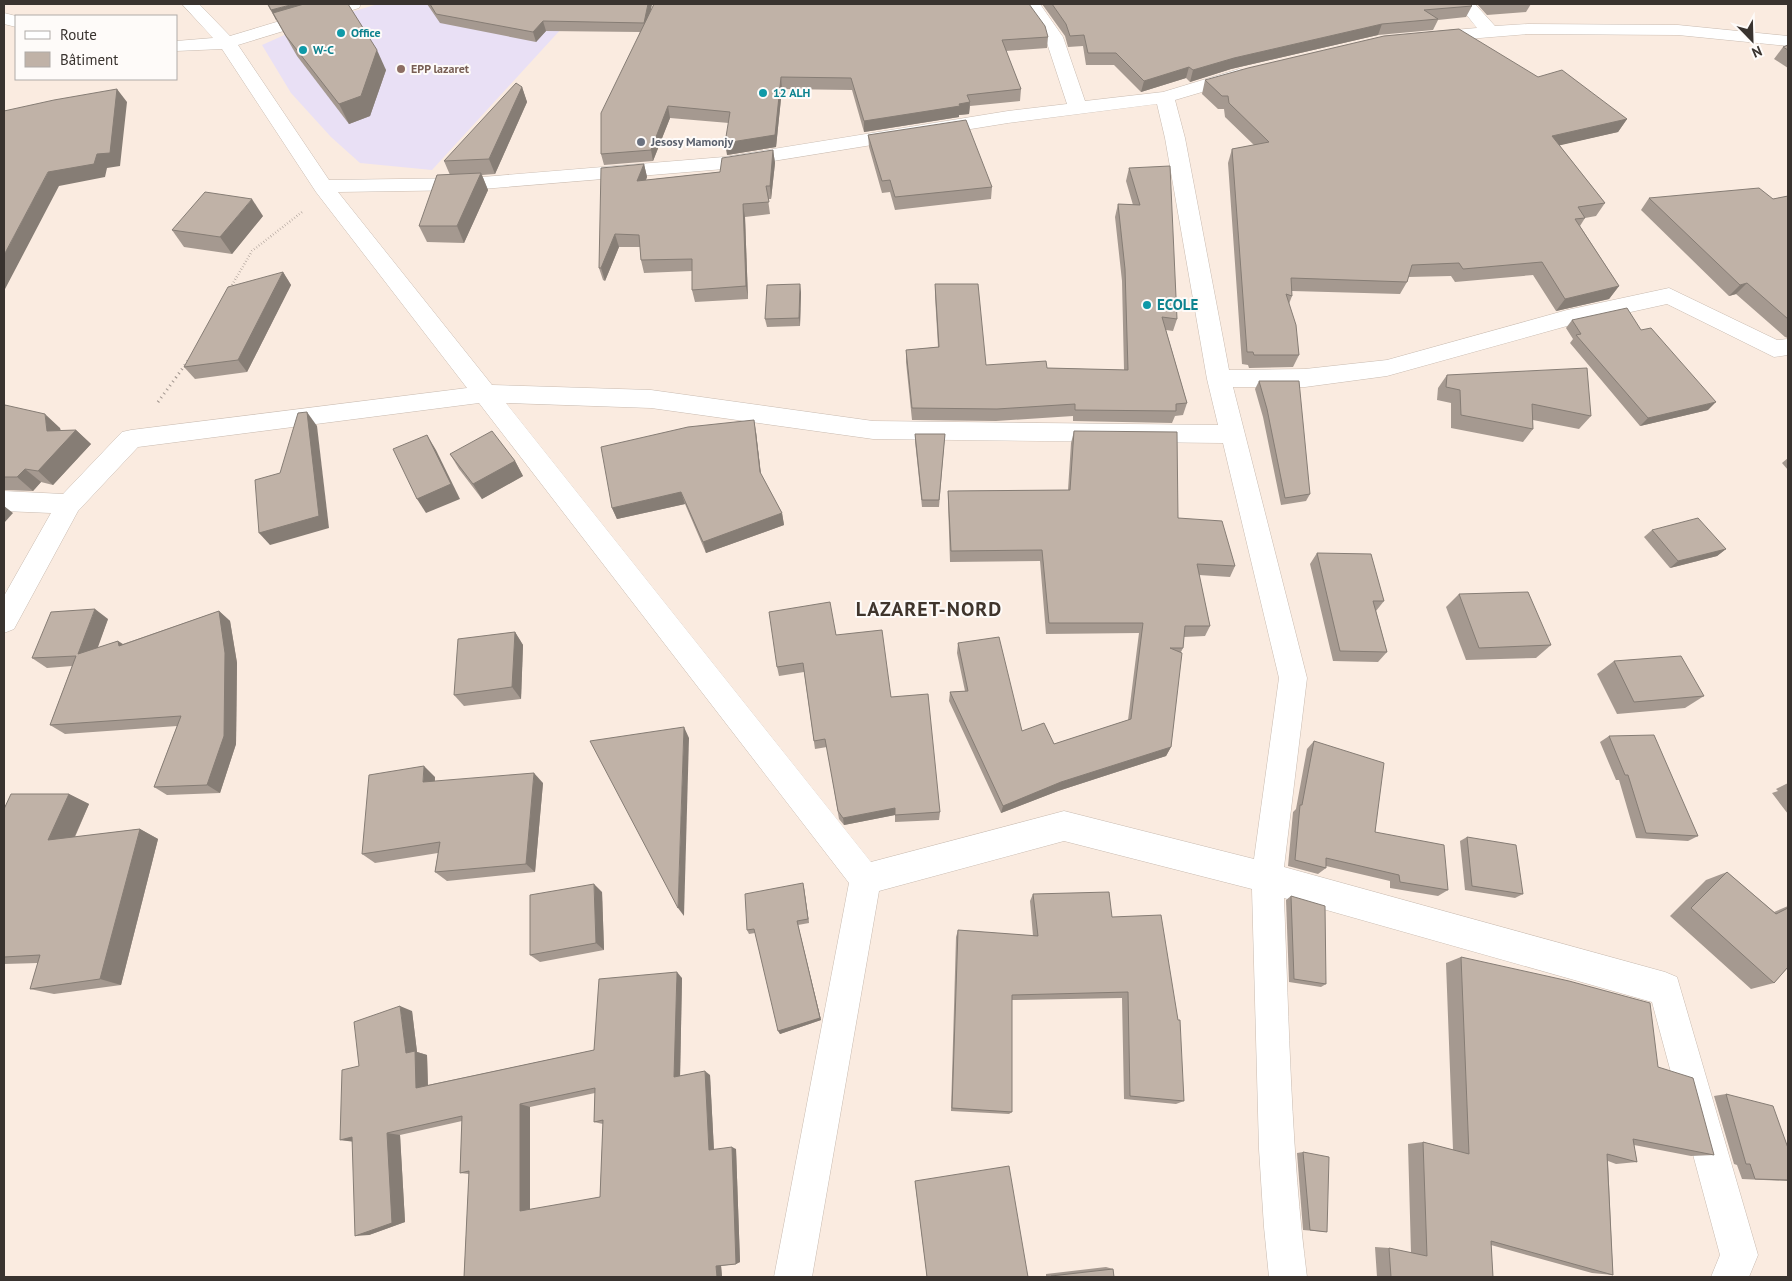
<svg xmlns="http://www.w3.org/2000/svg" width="1792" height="1281" viewBox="0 0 1792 1281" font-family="'PT Sans',sans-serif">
<rect width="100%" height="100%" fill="#faebe0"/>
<polygon fill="#e9e0f5" points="378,4 584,4 432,170 360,163 331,137 291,93 262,45 307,25"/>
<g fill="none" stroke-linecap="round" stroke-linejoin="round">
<defs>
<g id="street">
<path d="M182,4H199L230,36L336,4H361L359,8L238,45L329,180L470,178L724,157L1008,111L1067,104L1045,37L1022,4H1040L1063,37L1085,101L1163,92L1239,69L1246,71L1248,75L1246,79L1175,100L1185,138L1229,370L1305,369L1387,360L1567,310L1669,288L1777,340L1788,339V355L1774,357L1667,304L1567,326L1387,376L1305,387H1233L1307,678L1284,867L1665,972L1677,977L1758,1255L1749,1277H1711L1720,1255L1652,1002L1284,898C1289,1024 1291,1152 1307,1277H1269L1264,1227L1259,1149L1252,889L1064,841L879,891L812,1277H774L849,883L479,403L138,447L78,511L14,629L4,633V596L51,513L4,511V491L63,494L122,432L131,430L467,388L316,192L222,49L176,51V41L213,38ZM1157,104L1165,138L1207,379L1218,425L873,421L651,390L492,385L338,192L470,190L724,169L1008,123ZM506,403L651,408L873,439L1223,443L1279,678L1254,859L1064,811L871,862Z"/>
<polygon points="1458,4 1475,4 1495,26 1528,24 1678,25 1788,36 1788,46 1678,35 1528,34 1431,42 1425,41 1422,37 1425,33 1431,32 1477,28"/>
<polygon points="4,13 16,16 16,27 4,24"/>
</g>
</defs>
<use href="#street" stroke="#c9bbb0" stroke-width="1"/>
<polyline stroke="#9e938c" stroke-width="2.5" stroke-dasharray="0.5 2.5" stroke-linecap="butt" points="229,290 252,251 302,212"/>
<polyline stroke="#9e938c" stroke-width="3" stroke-dasharray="1 4" stroke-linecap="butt" points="158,402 188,361"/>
<use href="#street" fill="#fff" fill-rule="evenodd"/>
</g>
<g fill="#a59990" fill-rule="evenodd">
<polygon points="267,4 386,70 370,116 349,124 297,56"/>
<polygon points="427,4 652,4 651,9 1048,37 1047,48 1006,51 1021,89 1020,101 970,106 969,114 959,115 959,117 864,132 852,90 782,89 776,147 727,155 729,123 670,118 653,161 604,165 601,154 640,32 546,31 536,42 440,23"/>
<polygon points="1042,4 1470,4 1472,6 1466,17 1438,20 1433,30 1378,35 1231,69 1190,82 1186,78 1141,92 1114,65 1086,65 1083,46 1068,47 1065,36"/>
<polygon points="1477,4 1531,4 1526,12 1487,15"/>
<polygon points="1788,45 1788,68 1774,59 1783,47"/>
<polygon points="1538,77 1627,119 1618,132 1559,145 1605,203 1596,216 1585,218 1580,226 1619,286 1609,299 1556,311 1533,275 1455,282 1451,276 1408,277 1407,282 1400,294 1292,291 1292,296 1289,304 1299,355 1293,367 1249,368 1248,365 1242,364 1228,163 1232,149 1254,145 1225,117 1224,109 1218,109 1202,94 1205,80"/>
<polygon points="522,87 527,102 495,174 482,175 488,190 464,243 427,242 419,226 450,175 444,161"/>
<polygon points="868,135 992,187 991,199 895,210 890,192 882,193 869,147"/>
<polygon points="773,150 775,163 771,199 768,199 770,214 745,217 748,299 695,302 692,290 692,271 644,273 641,260 640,247 619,247 605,281 603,280 599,268 644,164 647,177 646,180 720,172"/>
<polygon points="1129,168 1177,319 1173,331 1166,330 1187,403 1183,415 1175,416 1172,423 1073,421 1073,416 996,421 912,420 906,362 906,350 938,347 935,296 935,284 986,365 1047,368 1124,370 1122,281 1115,217 1118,204 1133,205 1126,181"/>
<polygon points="1788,196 1788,338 1785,337 1736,294 1729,296 1641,210 1649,198 1773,199"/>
<polygon points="263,216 232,254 184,247 172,230"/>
<polygon points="283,272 291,285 247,372 195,379 184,367"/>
<polygon points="801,292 800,326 767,327 765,319"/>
<polygon points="1572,320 1641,330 1708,410 1640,426 1570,343 1573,339 1566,328"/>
<polygon points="1447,375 1591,416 1579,429 1533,420 1533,429 1523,442 1451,428 1451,403 1437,400 1438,388"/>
<polygon points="1259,381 1310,494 1306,501 1281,505 1263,417 1255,389"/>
<polygon points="4,407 60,428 61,431 76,430 91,444 53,485 41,482 33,491 4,490"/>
<polygon points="1074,431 1235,566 1230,577 1199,575 1210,626 1205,636 1184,637 1183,648 1181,652 1171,747 1166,756 1058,791 1001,813 949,701 950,692 965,691 957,653 958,643 1022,731 1054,744 1128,720 1139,633 1046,634 1040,561 950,562 948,502 948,491 1068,490 1071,443"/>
<polygon points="756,432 761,474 782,513 784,525 706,553 685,504 617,519 612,508"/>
<polygon points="915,434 945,434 939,507 922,507 915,441"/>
<polygon points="450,454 515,461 523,476 482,499 459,469"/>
<polygon points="1788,458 1788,470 1782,463"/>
<polygon points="1652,530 1726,549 1717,556 1670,568 1644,537"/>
<polygon points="1317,553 1384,601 1376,611 1387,652 1378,662 1333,661 1310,564"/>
<polygon points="1459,594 1551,645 1536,658 1466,660 1446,607"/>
<polygon points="219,611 230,621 237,663 236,744 220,793 167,795 154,787 177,726 65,734 50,725 72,666 47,668 32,658 108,619 97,648 118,641 123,644"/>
<polygon points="515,632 523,645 521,699 464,706 454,695"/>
<polygon points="836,635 891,697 940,812 939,820 895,822 895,815 844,825 839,819 827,747 815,749 804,672 779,676 777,667"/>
<polygon points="1614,661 1704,696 1685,708 1617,714 1597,674"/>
<polygon points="1609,736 1698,836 1688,841 1636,838 1619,780 1616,780 1600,742"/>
<polygon points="1314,741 1375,832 1448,890 1438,896 1390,888 1390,881 1326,866 1326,868 1318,874 1288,866 1293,812 1296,809 1307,749"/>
<polygon points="435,777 435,781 543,783 535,872 447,881 435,872 438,853 375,863 362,854"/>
<polygon points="1788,783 1788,814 1772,793 1778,791 1776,789"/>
<polygon points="69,794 89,804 75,837 140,829 158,839 121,985 54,994 30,989 38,963 4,964 4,809"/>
<polygon points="1467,837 1523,894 1515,898 1465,890 1460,841"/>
<polygon points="1727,872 1774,912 1788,906 1788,967 1774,983 1751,989 1670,916 1706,880"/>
<polygon points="804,888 809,923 798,925 821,1020 780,1034 755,933 749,934 747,930"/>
<polygon points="602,892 604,950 540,962 530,955"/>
<polygon points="1033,894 1112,917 1184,1101 1176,1104 1124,1099 1122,998 1012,1000 1012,1112 1009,1114 951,1111 956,937 958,930 1033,936 1030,901"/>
<polygon points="1291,896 1326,984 1321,987 1289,982 1286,900"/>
<polygon points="1461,957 1658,1067 1714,1155 1691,1156 1634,1145 1637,1162 1616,1164 1608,1161 1613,1275 1592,1273 1491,1245 1493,1277 1377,1277 1375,1247 1389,1248 1411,1253 1408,1144 1423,1142 1453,1150 1446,963"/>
<path d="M682,978L680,1076L710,1075L714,1150L736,1149L740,1262L736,1264L721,1266L722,1277H464L469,1174L460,1173L462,1121L400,1135L405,1222L369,1235L352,1141L340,1140L359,1066L412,1011L417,1052L427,1055L428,1085L594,1050ZM595,1093L594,1122L603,1124L600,1197L530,1210V1107Z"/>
<polygon points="1726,1094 1788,1148 1788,1181 1742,1179 1737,1165 1734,1164 1714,1096"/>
<polygon points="1303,1152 1327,1232 1303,1230 1297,1153"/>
<polygon points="915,1181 1028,1277 927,1277 915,1182"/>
<polygon points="1106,1267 1113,1269 1114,1277 1046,1277 1046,1274"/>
</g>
<g fill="#867d75">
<polygon points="294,4 330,4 276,20 271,10"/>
<polygon points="648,4 652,4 646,33 644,23"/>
<polygon points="543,21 546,31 536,42 533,32"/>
<polygon points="1382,24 1378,35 1231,69 1190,82 1193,70 1234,58"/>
<polygon points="377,50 386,70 370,116 349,124 339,104"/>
<polygon points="1189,67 1186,78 1141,92 1144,81"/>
<polygon points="781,77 782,89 776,147 727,155 725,143"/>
<polygon points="522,87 527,102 495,174 489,159"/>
<polygon points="117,89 127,102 120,166 107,168 105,177 59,186 4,291 4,255 48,172"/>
<polygon points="970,102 969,114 959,115 959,117 864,132 864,121"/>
<polygon points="668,106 670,118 653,161 651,150"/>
<polygon points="1627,119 1618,132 1544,149 1552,136"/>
<polygon points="773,150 775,163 771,199 770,186"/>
<polygon points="644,164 647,177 640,194 637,181"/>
<polygon points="481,173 488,190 464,243 457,226"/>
<polygon points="252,199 263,216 232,254 220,237"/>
<polygon points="743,204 745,217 748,299 746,286"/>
<polygon points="615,234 619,247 605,281 601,268"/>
<polygon points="283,272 291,285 247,372 238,360"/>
<polygon points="1747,283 1736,294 1729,296 1740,285"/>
<polygon points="800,284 801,292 800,326 799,318"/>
<polygon points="1619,286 1609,299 1556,311 1565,299"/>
<polygon points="1716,402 1708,410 1640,426 1648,418"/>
<polygon points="307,412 317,426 329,528 270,545 259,533"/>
<polygon points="45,414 60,428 62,445 76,430 91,444 53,485 38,471 47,431"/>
<polygon points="754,420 756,432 762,484 760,472"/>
<polygon points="427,435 436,450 460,499 426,513 417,499"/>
<polygon points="515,461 523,476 482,499 473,484"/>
<polygon points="25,469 41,482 33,491 17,477"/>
<polygon points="681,492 685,504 617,519 612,508"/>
<polygon points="4,506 13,513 4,523"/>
<polygon points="782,513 784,525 706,553 703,542"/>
<polygon points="1726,549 1717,556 1670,568 1678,561"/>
<polygon points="95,609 108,619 92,664 78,654"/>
<polygon points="219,611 230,621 237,663 236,744 220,793 207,785"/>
<polygon points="515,632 523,645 521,699 512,687"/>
<polygon points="118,641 131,650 119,646"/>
<polygon points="684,727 689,738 684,916 678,908"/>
<polygon points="1171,747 1166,756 1058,791 1001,813 1003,806 1061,782"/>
<polygon points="424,766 435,777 434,793 423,782"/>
<polygon points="534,773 543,783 535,872 526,864"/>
<polygon points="69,794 89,804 69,849 48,840"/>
<polygon points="895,808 895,815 844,825 843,818"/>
<polygon points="140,829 158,839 121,985 100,979"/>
<polygon points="803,883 804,888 809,923 808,919"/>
<polygon points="594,884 602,892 604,950 596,943"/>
<polygon points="797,921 821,1020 780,1034 778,1031"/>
<polygon points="677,972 682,978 680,1080 674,1077"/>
<polygon points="400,1006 412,1011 417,1052 427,1055 428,1091 416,1088 406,1053"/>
<polygon points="705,1071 710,1075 714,1152 709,1150"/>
<polygon points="520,1104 530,1107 530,1211 520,1211"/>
<polygon points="387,1133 400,1135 405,1222 369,1235 355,1236"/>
<polygon points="352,1137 355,1142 340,1140"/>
<polygon points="732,1147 736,1149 740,1262 736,1264"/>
<polygon points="721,1265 722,1277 717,1277 716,1266"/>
</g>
<g fill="#c0b2a7" stroke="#867d75" fill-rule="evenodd">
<polygon points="268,4 294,4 271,10"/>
<polygon points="304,4 348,4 377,50 361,96 339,104 286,36 273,13"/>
<polygon points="430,4 648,4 644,23 543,21 533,32 436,14"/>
<polygon points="654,4 1029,4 1045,26 1048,37 1002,40 1021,89 967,95 970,102 959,104 960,106 864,121 851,78 781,77 775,135 725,143 730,112 668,106 651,150 601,154 601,113"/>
<polygon points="1052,4 1470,4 1472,6 1424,10 1438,19 1382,24 1234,58 1193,70 1189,67 1144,81 1116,53 1088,53 1084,35 1070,36 1066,24"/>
<polygon points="1459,29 1538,77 1562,70 1627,119 1552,136 1605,203 1578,207 1585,218 1575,219 1619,286 1565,299 1542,262 1463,269 1459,263 1412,265 1407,282 1291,278 1292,296 1286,294 1296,325 1299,355 1254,355 1253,352 1247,352 1232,149 1269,142 1229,103 1228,96 1222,96 1205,80 1248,68 1384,36"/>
<polygon points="1788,45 1788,50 1783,47"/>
<polygon points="516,83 522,87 489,159 444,161"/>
<polygon points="117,89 110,153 97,154 94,164 48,172 4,255 4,111 54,100"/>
<polygon points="966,120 992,187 895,197 890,180 882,181 868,135"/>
<polygon points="773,150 770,186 766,186 769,202 743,204 746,286 692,290 692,259 641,260 639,235 615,234 601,268 599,268 601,168 644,164 637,181 720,172 722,158"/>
<polygon points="1170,166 1177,319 1162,317 1187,403 1176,404 1176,411 1075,410 1075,404 997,409 912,408 906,350 939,347 935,284 978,284 986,365 1046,361 1047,368 1128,370 1125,269 1118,204 1140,205 1129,168"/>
<polygon points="481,173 457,226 419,226 437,175"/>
<polygon points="1759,188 1773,199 1788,196 1788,319 1747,283 1740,285 1649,198"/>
<polygon points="205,192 252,199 220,237 172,230"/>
<polygon points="283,272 238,360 184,367 228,287"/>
<polygon points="800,284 799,318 765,319 767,285"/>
<polygon points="1627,308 1641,330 1651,328 1716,402 1648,418 1576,335 1581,334 1572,320"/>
<polygon points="1587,368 1591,416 1532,404 1533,429 1461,415 1460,390 1446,387 1447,375"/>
<polygon points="1259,381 1299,381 1310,494 1285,498 1267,409"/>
<polygon points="5,405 45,414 47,431 76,430 38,471 25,469 17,477 4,477 4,407"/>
<polygon points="307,412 319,516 259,533 255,480 280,473 298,413"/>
<polygon points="754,420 760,472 782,513 703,542 681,492 612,508 601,447 688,427"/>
<polygon points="492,431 515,461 473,484 450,454"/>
<polygon points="1074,431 1177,432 1178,518 1222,521 1235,566 1197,564 1210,626 1185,626 1183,648 1170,648 1182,653 1171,747 1061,782 1003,806 950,692 968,691 958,643 999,637 1022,731 1044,723 1054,744 1131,719 1143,623 1049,623 1042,550 951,551 948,491 1070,490"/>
<polygon points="915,434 945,434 939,500 922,500"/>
<polygon points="427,435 451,484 417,499 393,449"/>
<polygon points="1698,518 1726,549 1678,561 1652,530"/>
<polygon points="1317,553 1371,554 1384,601 1373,601 1387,652 1340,651"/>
<polygon points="1528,592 1551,645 1479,648 1459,594"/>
<polygon points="830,602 836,635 882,630 891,697 928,694 940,812 895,815 895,808 843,818 838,811 825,739 814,741 803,663 777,667 769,612"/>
<polygon points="95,609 78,654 118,641 119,646 219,611 225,653 224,736 207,785 154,787 181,716 50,725 76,656 32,658 51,612"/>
<polygon points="515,632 512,687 454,695 458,639"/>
<polygon points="1681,656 1704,696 1634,702 1614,661"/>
<polygon points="684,727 678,908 590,741"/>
<polygon points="1654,735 1698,836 1646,833 1628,775 1625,775 1609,736"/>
<polygon points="1314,741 1384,763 1375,832 1444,845 1448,890 1400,882 1399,875 1326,858 1326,868 1295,860 1300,805 1302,805"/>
<polygon points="424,766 423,782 534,773 526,864 435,872 440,842 362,854 369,775"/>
<polygon points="11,794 69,794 48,840 140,829 100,979 30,989 40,955 4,957 4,809"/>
<polygon points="1467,837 1516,845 1523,894 1472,886"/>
<polygon points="1727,872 1776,914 1788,908 1788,967 1774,983 1691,908"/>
<polygon points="803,883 808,919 797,921 820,1018 778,1031 754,929 747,930 745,894"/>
<polygon points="594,884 596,943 530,955 530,895"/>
<polygon points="1109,892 1112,917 1161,915 1178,1020 1180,1020 1184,1101 1130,1096 1128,992 1012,995 1012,1112 952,1108 958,930 1038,936 1033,894"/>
<polygon points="1291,896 1325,906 1326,984 1294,979"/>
<polygon points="1461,957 1569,981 1650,1003 1658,1067 1693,1078 1714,1155 1633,1139 1637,1162 1607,1154 1613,1275 1491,1241 1493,1277 1391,1277 1389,1248 1427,1256 1423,1142 1469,1154"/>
<path d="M677,972L674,1077L705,1071L709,1150L732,1147L736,1264L716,1266L717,1277H464L469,1171L460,1173L462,1116L387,1133L392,1223L355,1236L352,1137L340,1140L342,1070L359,1066L354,1022L400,1006L406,1053L415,1051L416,1088L594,1050L599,979ZM595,1088L594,1122L603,1120L600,1197L520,1211V1104Z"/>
<polygon points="1726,1094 1773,1106 1788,1148 1788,1180 1755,1179 1750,1164 1746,1164"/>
<polygon points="1303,1152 1329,1157 1327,1232 1310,1230"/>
<polygon points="1009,1166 1028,1277 927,1277 915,1181"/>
<polygon points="1113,1269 1114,1277 1051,1277 1051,1276"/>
</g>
<g fill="#0f9aa8" stroke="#fefbf9" stroke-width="2">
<circle cx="341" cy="33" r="5"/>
<circle cx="303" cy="50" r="5"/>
<circle cx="763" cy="93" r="5"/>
<circle cx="1147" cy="305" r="5"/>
</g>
<circle fill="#8d6e63" stroke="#fefbf9" stroke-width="2" cx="401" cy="69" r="5"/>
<circle fill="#6b7280" stroke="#fefbf9" stroke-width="2" cx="641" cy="142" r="5"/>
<g text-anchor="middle" stroke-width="4" stroke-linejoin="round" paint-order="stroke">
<g font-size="12" font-weight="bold" fill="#0d838f" stroke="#fefbf9" text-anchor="start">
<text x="351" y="37">Office</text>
<text x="313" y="54">W-C</text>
<text x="773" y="97">12 ALH</text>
</g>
<g font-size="12" font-weight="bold" fill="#785e54" stroke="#fefbf9" text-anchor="start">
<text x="411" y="73">EPP lazaret</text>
</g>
<g font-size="12" font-weight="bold" fill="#5b616d" stroke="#fefbf9" text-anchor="start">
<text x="651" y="146">Jesosy Mamonjy</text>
</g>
<g font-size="15" font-weight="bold" fill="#0d838f" stroke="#fefbf9" text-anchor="start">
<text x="1157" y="310">ECOLE</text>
</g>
<g font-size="20" font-weight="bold" letter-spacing="1" fill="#40352c" stroke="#fefbf9">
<text x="929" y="616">LAZARET-NORD</text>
</g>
</g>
<rect width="1792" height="1281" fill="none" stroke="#39332f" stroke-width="10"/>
<rect x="15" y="15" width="162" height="65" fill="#fefbf9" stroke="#afaba8"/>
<rect x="25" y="31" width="25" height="8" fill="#ffffff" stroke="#afaba8"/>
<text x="60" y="40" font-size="15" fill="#39332f">Route</text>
<rect x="25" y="52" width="25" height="15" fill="#c0b2a7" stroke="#afaba8"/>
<text x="60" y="65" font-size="15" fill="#39332f">Bâtiment</text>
<g transform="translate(1752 40) rotate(157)" stroke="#fefbf9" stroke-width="4" paint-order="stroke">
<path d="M0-4L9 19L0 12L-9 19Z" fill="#39332f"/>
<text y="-8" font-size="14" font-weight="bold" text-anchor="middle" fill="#39332f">N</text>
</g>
</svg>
